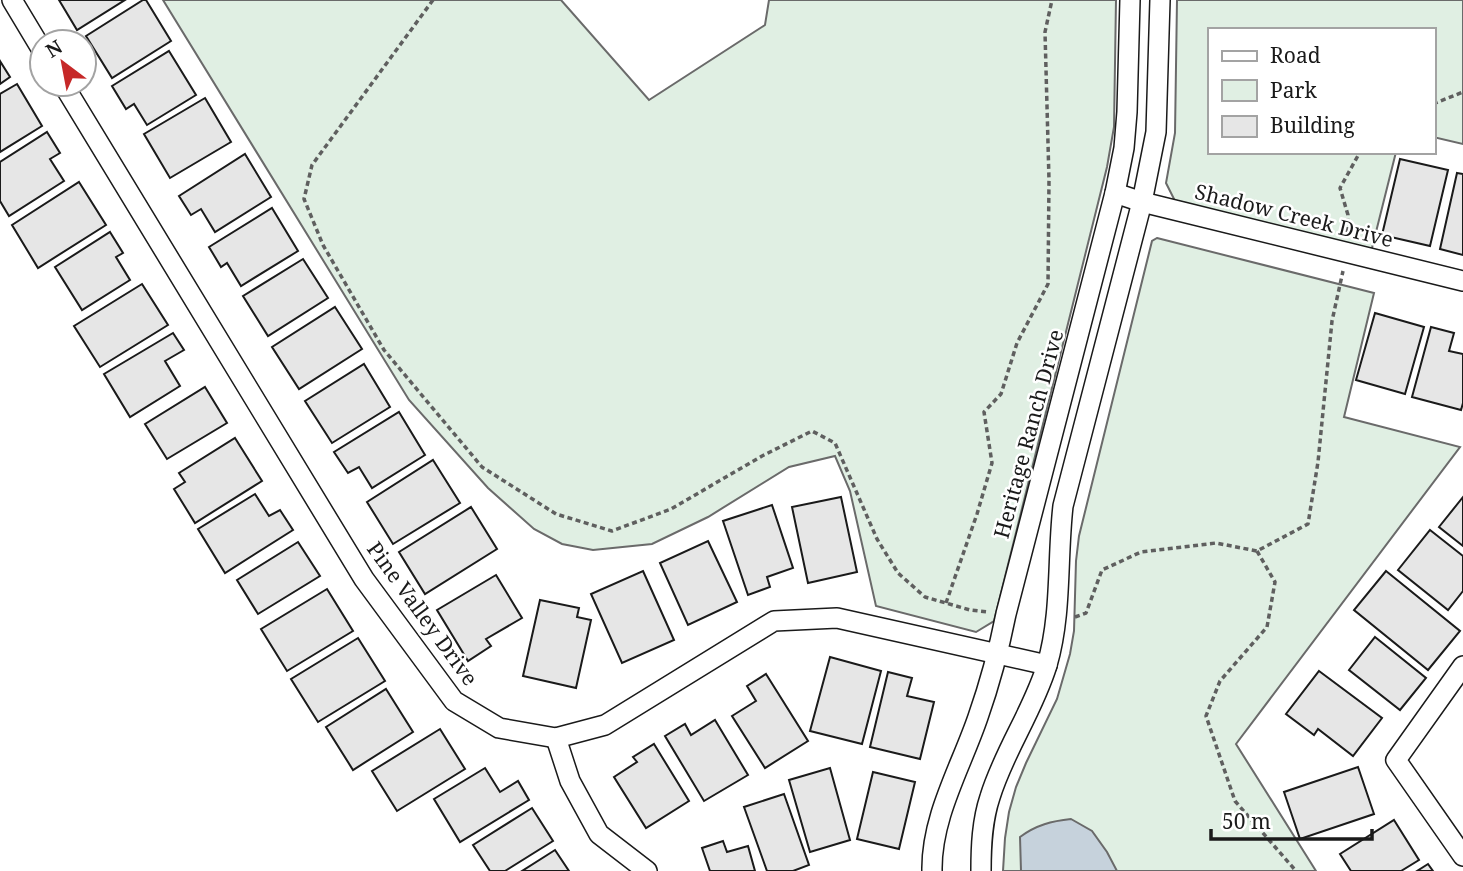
<svg xmlns="http://www.w3.org/2000/svg" width="1463" height="871" viewBox="0 0 1463 871" font-family="'Noto Serif',serif">
<rect width="100%" height="100%" fill="#fff"/>
<g fill="#e0efe3" stroke="#6a6a6a" stroke-width="2">
<polygon points="163,0 561,0 649,100 765,25 769,0 1116,0 1114,127 1107,167 994,621 976,632 876,606 850,491 835,456 789,467 708,517 652,544 593,550 562,544 534,529 488,488 409,400"/>
<polygon points="1177,0 1463,0 1463,144 1433,137 1433,30 1209,30 1209,152 1396,152 1371,252 1175,201 1166,183 1175,133"/>
<polygon points="1157,238 1374,293 1344,417 1460,447 1236,744 1316,871 1003,871 1005,838 1009,812 1016,787 1026,763 1057,699 1070,654 1074,631 1076,561 1079,536 1152,241"/>
</g>
<path fill="#c6d2dc" stroke="#6a6a6a" stroke-width="2" d="M1071,819L1092,831L1107,852L1117,871H1021L1020,837C1036,825 1052,821 1071,819Z"/>
<g fill="#e6e6e6" stroke="#1a1a1a" stroke-width="2">
<polygon points="59,0 125,0 77,30"/>
<polygon points="143,0 146,0 171,41 112,78 86,36"/>
<polygon points="169,51 196,95 147,125 134,104 126,109 112,86"/>
<polygon points="0,61 10,77 0,84"/>
<polygon points="17,84 42,126 0,152 0,94"/>
<polygon points="205,98 231,142 170,178 144,134"/>
<polygon points="47,132 60,153 50,159 64,181 9,216 0,201 0,162"/>
<polygon points="245,154 271,197 215,232 201,209 191,215 179,196"/>
<polygon points="1400,159 1448,170 1430,246 1382,235"/>
<polygon points="1457,173 1463,174 1463,255 1440,249"/>
<polygon points="79,182 106,225 38,268 12,225"/>
<polygon points="272,208 298,251 241,286 227,263 221,267 209,247"/>
<polygon points="110,232 123,253 116,257 130,280 82,310 55,267"/>
<polygon points="303,259 328,298 268,336 243,296"/>
<polygon points="142,284 168,325 100,367 74,326"/>
<polygon points="335,307 362,349 299,389 272,347"/>
<polygon points="1375,313 1424,327 1405,394 1356,380"/>
<polygon points="1431,327 1454,333 1449,351 1463,354 1463,403 1461,410 1412,397"/>
<polygon points="173,333 184,350 165,361 180,386 130,417 104,374"/>
<polygon points="364,364 390,407 332,443 305,401"/>
<polygon points="205,387 227,423 167,459 145,424"/>
<polygon points="399,412 425,455 372,488 359,467 348,473 334,452"/>
<polygon points="235,438 262,481 195,523 174,489 185,482 179,473"/>
<polygon points="433,460 460,503 393,544 367,502"/>
<polygon points="255,494 269,516 280,510 293,530 225,573 198,529"/>
<polygon points="841,497 857,572 808,583 792,507"/>
<polygon points="1463,497 1463,546 1439,527"/>
<polygon points="772,505 793,568 767,577 770,587 748,595 723,521"/>
<polygon points="471,507 497,549 425,594 399,552"/>
<polygon points="1430,530 1463,556 1463,591 1448,610 1398,570"/>
<polygon points="708,541 737,602 688,625 660,563"/>
<polygon points="298,542 320,576 258,614 237,580"/>
<polygon points="643,571 674,640 622,663 591,594"/>
<polygon points="1386,571 1460,631 1428,670 1354,610"/>
<polygon points="496,575 522,618 486,639 491,646 468,661 437,610"/>
<polygon points="327,589 353,631 287,671 261,629"/>
<polygon points="540,600 579,608 577,617 591,620 576,688 523,676"/>
<polygon points="1375,637 1426,678 1400,710 1349,670"/>
<polygon points="358,638 385,681 318,722 291,679"/>
<polygon points="830,657 881,671 862,744 810,731"/>
<polygon points="1319,671 1382,718 1353,756 1318,729 1314,735 1286,714"/>
<polygon points="888,672 912,678 907,696 934,702 920,759 870,747"/>
<polygon points="766,674 808,741 765,768 732,716 756,701 747,686"/>
<polygon points="386,689 413,732 353,770 326,727"/>
<polygon points="715,720 748,775 704,801 665,736 685,724 691,735"/>
<polygon points="440,729 465,769 397,811 372,771"/>
<polygon points="654,744 689,801 646,828 614,777 637,762 633,757"/>
<polygon points="1358,767 1374,814 1300,839 1284,792"/>
<polygon points="485,768 500,792 518,781 529,800 460,842 434,799"/>
<polygon points="830,768 850,840 810,852 789,780"/>
<polygon points="873,772 915,782 899,849 857,839"/>
<polygon points="784,794 809,865 793,871 767,871 744,807"/>
<polygon points="532,808 553,841 505,871 490,871 473,845"/>
<polygon points="1394,820 1419,860 1401,871 1351,871 1340,854"/>
<polygon points="723,841 727,852 748,846 755,871 710,871 702,848"/>
<polygon points="555,850 569,871 522,871"/>
<polygon points="1428,864 1433,871 1417,871"/>
</g>
<g fill="none" stroke-linecap="round" stroke-linejoin="round">
<defs>
<g id="street">
<polyline points="12,0 42,50"/>
<polyline points="63,84 364,579 454,701 499,728 556,738 605,725 774,621 837,618 1047,665"/>
<polyline points="1115,193 1142,202 1463,281"/>
<polyline points="1463,666 1396,760 1463,856"/>
<polyline points="556,738 570,781 599,834 647,871"/>
<path d="M932,871C931,817 961,767 978,717C990,683 999,649 1006,614L1115,193L1124,148L1127,112L1130,0"/>
<path d="M981,871C981,846 982,821 990,797C1004,751 1033,711 1047,665C1062,614 1057,558 1063,506L1142,202L1156,132L1160,0"/>
</g>
</defs>
<use href="#street" stroke="#1a1a1a" stroke-width="22"/>
<g stroke="#5f5f5f" stroke-width="3.5" stroke-dasharray="5 3.5" stroke-linecap="butt">
<polyline points="433,0 312,165 304,199 323,245 384,350 482,467 556,514 612,531 671,509 762,456 812,431 835,443 877,539 898,573 925,597 970,610 988,612"/>
<polyline points="1433,104 1463,92"/>
<polyline points="1347,232 1348,215 1340,188 1360,152"/>
<polyline points="1257,551 1275,582 1267,627 1220,681 1206,716 1235,801 1296,871"/>
<polyline points="946,603 977,514 992,463 984,412 1001,394 1017,343 1048,284 1049,180 1045,32 1052,0"/>
<polyline points="1075,617 1086,613 1102,570 1141,552 1216,543 1257,551 1308,524 1318,462 1332,321 1343,271"/>
</g>
<use href="#street" stroke="#fff" stroke-width="19"/>
</g>
<g text-anchor="middle" stroke-width="5" stroke-linejoin="round" paint-order="stroke">
<g font-size="21" fill="#1a1a1a" stroke="#fff">
<text transform="translate(1294 216) rotate(14)" y="7">Shadow Creek Drive</text>
<text transform="translate(1029 434) rotate(-75)" y="7">Heritage Ranch Drive</text>
<text transform="translate(422 614) rotate(54)" y="7">Pine Valley Drive</text>
</g>
</g>
<rect x="1208" y="28" width="228" height="126" fill="#ffffff" stroke="#a3a3a3" stroke-width="2"/>
<rect x="1222" y="51" width="35" height="10" fill="#ffffff" stroke="#a3a3a3" stroke-width="2"/>
<text x="1270" y="63" font-size="21" fill="#1a1a1a">Road</text>
<rect x="1222" y="80" width="35" height="21" fill="#e0efe3" stroke="#a3a3a3" stroke-width="2"/>
<text x="1270" y="98" font-size="21" fill="#1a1a1a">Park</text>
<rect x="1222" y="116" width="35" height="21" fill="#e6e6e6" stroke="#a3a3a3" stroke-width="2"/>
<text x="1270" y="133" font-size="21" fill="#1a1a1a">Building</text>
<g transform="translate(63 63) rotate(328)"><circle r="33" fill="#ffffff" stroke="#a3a3a3" stroke-width="2"/>
<path d="M0-5L12 26L0 18L-12 26Z" fill="#c62828"/>
<text y="-10" font-size="19" font-weight="bold" text-anchor="middle" fill="#1a1a1a">N</text>
</g>
<path d="M1211 829v10h161v-10" fill="none" stroke="#1a1a1a" stroke-width="3.5"/>
<text x="1222" y="829" font-size="21" fill="#1a1a1a" stroke="#ffffff" stroke-width="5" paint-order="stroke">50 m</text>
</svg>
